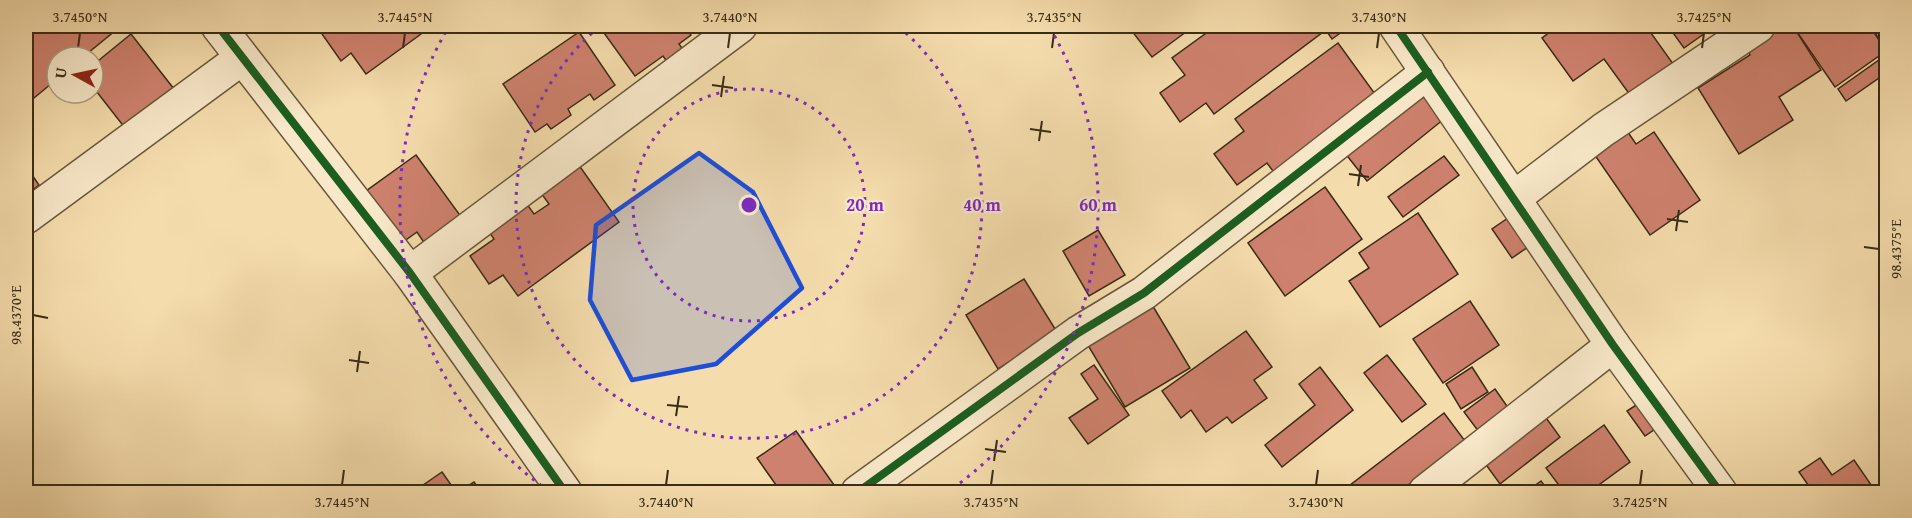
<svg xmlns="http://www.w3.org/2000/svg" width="1912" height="518" viewBox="0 0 1912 518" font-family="'Gentium Book Plus',serif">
<rect width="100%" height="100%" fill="#f5dcac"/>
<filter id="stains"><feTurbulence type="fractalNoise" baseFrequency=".00333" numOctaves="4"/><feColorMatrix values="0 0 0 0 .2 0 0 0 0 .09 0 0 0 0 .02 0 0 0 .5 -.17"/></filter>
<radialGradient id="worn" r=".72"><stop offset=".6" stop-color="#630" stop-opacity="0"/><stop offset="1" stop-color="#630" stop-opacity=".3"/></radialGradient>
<g fill="#ce816e" stroke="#3a2b15" stroke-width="1.5">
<polygon points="26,26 121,26 83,57 57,57 57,79 34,98 26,88"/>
<polygon points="334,26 432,26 366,74 351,53 341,61 322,34"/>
<polygon points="599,26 684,26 691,35 679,44 684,51 668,63 663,56 635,76"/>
<polygon points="1128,26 1194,26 1152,57"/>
<polygon points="1216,26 1318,26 1323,32 1214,114 1206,103 1180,122 1160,93 1185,75 1172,58"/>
<polygon points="1323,26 1350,26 1332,39"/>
<polygon points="1558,26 1646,26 1676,68 1633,99 1604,59 1573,81 1542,38"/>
<polygon points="1668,26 1715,26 1684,48"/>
<polygon points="1783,26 1793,26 1821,70 1779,97 1793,120 1739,154 1698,88 1750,55 1747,49"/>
<polygon points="1793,26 1870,26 1886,51 1835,87"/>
<polygon points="1870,26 1886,27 1886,49"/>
<polygon points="579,32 615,85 594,100 590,94 568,109 571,115 551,129 547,124 535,132 503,84"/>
<polygon points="131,34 174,89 125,128 93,87 93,65"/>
<polygon points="1338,43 1383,105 1281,182 1267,163 1237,185 1214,154 1244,131 1235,119"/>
<polygon points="1886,55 1886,73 1846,101 1838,89"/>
<polygon points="1423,82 1449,115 1367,181 1341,148"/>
<polygon points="1625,128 1636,144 1654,132 1700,200 1650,235 1592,151"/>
<polygon points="416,155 462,218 425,244 417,232 403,242 366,191"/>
<polygon points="1444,156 1459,175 1403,217 1388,197"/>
<polygon points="576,161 619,222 518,296 503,275 489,284 470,256 494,239 483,223 521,196 534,214 549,204 538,189"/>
<polygon points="26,166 39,185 26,195"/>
<polygon points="1325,187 1362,239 1285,296 1248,243"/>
<polygon points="1418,213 1458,274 1380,327 1349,281 1369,268 1359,253"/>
<polygon points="1511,216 1531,245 1512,258 1492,229"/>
<polygon points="1098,230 1125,275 1089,296 1063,251"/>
<polygon points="1024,279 1057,332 998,369 966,315"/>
<polygon points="1148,298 1190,368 1125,407 1083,337"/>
<polygon points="1470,301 1499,345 1443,383 1413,339"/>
<polygon points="1246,331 1272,367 1254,380 1267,398 1232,423 1227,417 1206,432 1191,410 1181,418 1162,391"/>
<polygon points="1387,355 1426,404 1402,422 1364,373"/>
<polygon points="1094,365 1129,415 1088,444 1069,418 1098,399 1081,374"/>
<polygon points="1320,367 1353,410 1282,467 1265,445 1315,405 1299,384"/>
<polygon points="1472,367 1488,392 1461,409 1446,384"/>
<polygon points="1495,389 1509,409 1479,432 1464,412"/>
<polygon points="1647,398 1664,423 1645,436 1627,411"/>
<polygon points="1444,413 1465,441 1399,492 1347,492 1345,489"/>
<polygon points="1544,415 1560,437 1500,484 1484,462"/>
<polygon points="1604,425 1630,462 1589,492 1564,492 1546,468"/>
<polygon points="796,431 839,492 781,492 757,458"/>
<polygon points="1820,458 1832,475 1854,460 1876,492 1813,492 1799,472"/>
<polygon points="442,472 456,492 413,492"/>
<polygon points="1541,481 1549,492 1526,492"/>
<polygon points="474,482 481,492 458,492"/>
</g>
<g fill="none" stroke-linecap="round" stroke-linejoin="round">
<defs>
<g id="street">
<polyline points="218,26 410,273 565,492"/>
<polyline points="1396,26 1613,345 1720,492"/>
<polyline points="1514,198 1603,130 1758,26"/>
<polyline points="26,217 242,58"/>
<polyline points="410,273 740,26"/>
<polyline points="858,492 1078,333 1144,293 1428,72"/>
<polyline points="1425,492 1613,345"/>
</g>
</defs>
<use href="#street" stroke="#69573b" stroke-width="36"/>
<use href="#street" stroke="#f8e8c9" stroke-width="33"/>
<defs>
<g id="cycleway">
<polyline points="218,26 410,273 565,492"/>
<polyline points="1396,26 1613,345 1720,492"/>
<polyline points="858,492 1078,333 1144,293 1428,72"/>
</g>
</defs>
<use href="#cycleway" stroke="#f8e8c9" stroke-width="11"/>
<use href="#cycleway" stroke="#1b5e20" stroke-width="8"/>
</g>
<path fill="#1d4ed8" fill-opacity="0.2" stroke="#1d4ed8" stroke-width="4.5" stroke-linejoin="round" d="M699,153L753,192L802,288L716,364L632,380L590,300L596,225Z"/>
<path fill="none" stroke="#3a2b15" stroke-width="2" d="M78,48L80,33M403,48L405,33M728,48L730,33M1052,48L1054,33M1377,48L1379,33M1702,48L1704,33M712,85L733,88M721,97L724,76M1030,129L1051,132M1039,141L1042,121M1349,174L1369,177M1358,186L1361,165M1667,219L1688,222M1676,231L1679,210M1864,247L1879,249M33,315L48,318M349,360L369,363M357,372L360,351M667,405L688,407M676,416L679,396M985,449L1006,452M994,461L997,440M342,485L344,470M666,485L668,470M991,485L993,470M1316,485L1318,470M1640,485L1642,470"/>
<g fill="none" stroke="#7b2cbf" stroke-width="3" stroke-dasharray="3 6">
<circle cx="749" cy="205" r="116"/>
<path d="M899 27A233 233 0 1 1 599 27"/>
<path d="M549 491A349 349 0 0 1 448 28M1050 28A349 349 0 0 1 949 491"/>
</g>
<circle cx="749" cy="205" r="9" fill="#7b2cbf" stroke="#f8e8c9" stroke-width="3"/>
<g font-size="18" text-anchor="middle" font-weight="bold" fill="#7b2cbf" stroke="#f8e8c9" stroke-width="4.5" stroke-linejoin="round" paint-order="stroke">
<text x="865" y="211">20 m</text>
<text x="982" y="211">40 m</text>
<text x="1098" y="211">60 m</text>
</g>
<rect width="1912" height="518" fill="none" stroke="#f5dcac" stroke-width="66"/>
<g transform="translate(75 75) rotate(278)"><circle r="28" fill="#f8e8c9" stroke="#ac9c81" stroke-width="1.5"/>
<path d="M0-4.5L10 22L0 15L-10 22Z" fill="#8f2418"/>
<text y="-9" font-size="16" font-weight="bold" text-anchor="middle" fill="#3a2b15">U</text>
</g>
<rect x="33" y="33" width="1846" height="452" fill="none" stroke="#3a2b15" stroke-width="2"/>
<g font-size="15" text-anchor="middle" fill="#3a2b15">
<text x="80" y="22">3.7450°N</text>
<text x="405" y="22">3.7445°N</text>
<text x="730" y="22">3.7440°N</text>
<text x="1054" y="22">3.7435°N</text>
<text x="1379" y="22">3.7430°N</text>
<text x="1704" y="22">3.7425°N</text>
<text transform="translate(1896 249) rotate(-90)" y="5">98.4375°E</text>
<text transform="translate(16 315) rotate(-90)" y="5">98.4370°E</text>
<text x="342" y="507">3.7445°N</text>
<text x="666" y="507">3.7440°N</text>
<text x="991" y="507">3.7435°N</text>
<text x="1316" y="507">3.7430°N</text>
<text x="1640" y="507">3.7425°N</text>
</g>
<rect width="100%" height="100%" filter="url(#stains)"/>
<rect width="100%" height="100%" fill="url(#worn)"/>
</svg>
